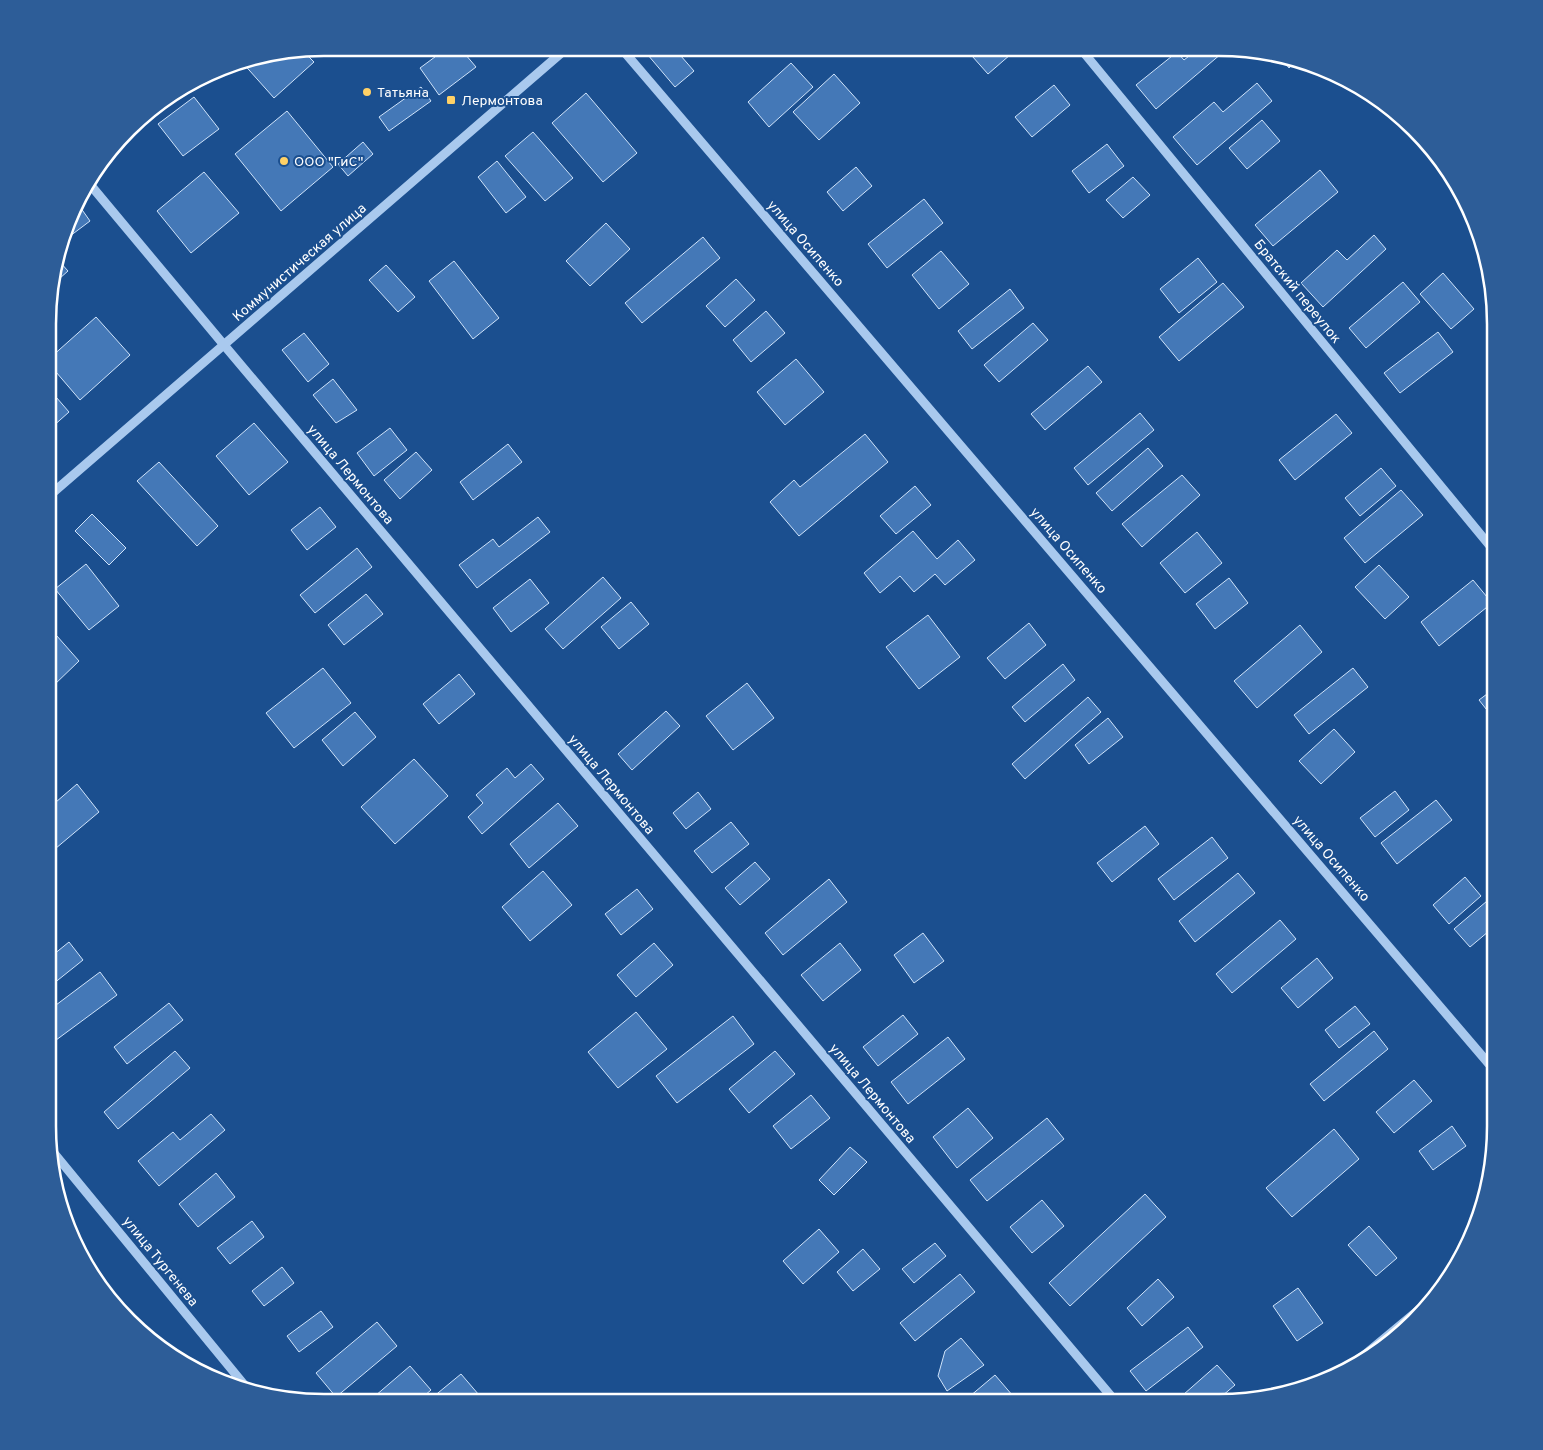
<svg xmlns="http://www.w3.org/2000/svg" width="1543" height="1450" viewBox="0 0 1543 1450" font-family="Overpass,sans-serif">
<rect width="100%" height="100%" fill="#1b4f8f"/>
<g fill="#4478b7" stroke="#cfe3fa">
<polygon points="447,48 460,48 476,67 439,95 420,68"/>
<polygon points="642,48 674,48 694,71 675,87"/>
<polygon points="982,48 1018,48 988,74 972,56"/>
<polygon points="1105,48 1118,48 1110,54"/>
<polygon points="1199,48 1228,48 1156,109 1136,85 1177,52 1184,60"/>
<polygon points="303,51 314,62 274,98 241,61"/>
<polygon points="1283,60 1294,63 1289,68"/>
<polygon points="791,63 813,87 769,127 748,102"/>
<polygon points="834,74 860,103 819,140 793,112"/>
<polygon points="1257,83 1272,101 1197,165 1173,137 1214,102 1223,112"/>
<polygon points="1054,85 1070,105 1032,137 1015,117"/>
<polygon points="421,87 431,101 389,131 379,117"/>
<polygon points="586,93 637,153 603,182 552,123"/>
<polygon points="194,97 219,129 183,156 158,124"/>
<polygon points="287,111 333,167 281,211 235,154"/>
<polygon points="1393,116 1410,129 1407,132"/>
<polygon points="1262,120 1280,141 1247,169 1229,148"/>
<polygon points="533,132 573,178 545,201 505,156"/>
<polygon points="363,142 373,154 348,176 338,164"/>
<polygon points="1107,144 1124,166 1089,193 1072,171"/>
<polygon points="497,161 526,197 506,213 478,177"/>
<polygon points="856,167 872,186 843,211 827,192"/>
<polygon points="1320,170 1338,192 1273,246 1255,225"/>
<polygon points="204,172 239,213 191,253 157,211"/>
<polygon points="1133,177 1150,195 1123,218 1106,200"/>
<polygon points="924,199 943,223 887,268 868,244"/>
<polygon points="78,204 90,221 66,239"/>
<polygon points="606,223 630,249 590,286 566,261"/>
<polygon points="1374,235 1386,249 1323,307 1301,283 1337,250 1347,260"/>
<polygon points="703,237 720,258 642,323 625,303"/>
<polygon points="941,251 969,284 939,309 912,275"/>
<polygon points="1198,258 1217,282 1179,313 1160,289"/>
<polygon points="59,261 68,271 51,286"/>
<polygon points="454,261 499,318 473,339 429,281"/>
<polygon points="386,265 415,297 398,312 369,280"/>
<polygon points="1443,273 1474,309 1451,329 1420,294"/>
<polygon points="736,279 755,300 725,327 706,306"/>
<polygon points="1403,282 1420,302 1366,348 1349,328"/>
<polygon points="1223,283 1244,307 1179,361 1159,337"/>
<polygon points="1010,289 1024,308 972,349 958,331"/>
<polygon points="766,311 785,333 751,362 733,340"/>
<polygon points="96,317 130,355 80,400 50,365 50,358"/>
<polygon points="1033,323 1048,340 999,382 984,365"/>
<polygon points="1438,332 1453,352 1400,393 1384,373"/>
<polygon points="304,333 329,364 308,382 282,350"/>
<polygon points="796,359 824,392 785,425 757,392"/>
<polygon points="1088,366 1102,382 1045,430 1031,414"/>
<polygon points="333,379 357,410 336,423 313,395"/>
<polygon points="50,390 69,412 51,428 50,427"/>
<polygon points="1140,413 1154,430 1088,485 1074,468"/>
<polygon points="1336,414 1352,433 1295,480 1279,460"/>
<polygon points="254,423 288,462 249,495 216,456"/>
<polygon points="390,428 407,450 374,476 357,453"/>
<polygon points="865,434 888,462 799,536 770,502 794,480 800,487"/>
<polygon points="508,444 522,462 473,500 460,482"/>
<polygon points="1148,448 1163,466 1112,511 1096,493"/>
<polygon points="416,452 432,470 400,499 384,480"/>
<polygon points="159,462 218,526 197,546 137,481"/>
<polygon points="1381,468 1396,486 1360,516 1345,498"/>
<polygon points="1182,475 1200,495 1142,547 1122,524"/>
<polygon points="915,486 931,505 896,534 880,516"/>
<polygon points="1401,490 1423,515 1365,563 1344,538"/>
<polygon points="320,507 336,527 307,550 291,530"/>
<polygon points="92,514 126,548 109,565 75,531"/>
<polygon points="538,517 550,532 477,588 459,565 493,539 499,547"/>
<polygon points="913,531 937,559 958,540 975,560 945,585 935,574 914,592 900,576 880,593 864,573"/>
<polygon points="1197,532 1222,563 1185,593 1160,563"/>
<polygon points="357,548 372,567 315,613 300,595"/>
<polygon points="86,564 119,606 89,630 55,589"/>
<polygon points="1379,565 1409,597 1385,619 1355,587"/>
<polygon points="603,577 621,598 563,649 545,629"/>
<polygon points="1229,578 1248,603 1215,629 1196,604"/>
<polygon points="530,579 549,603 511,632 493,608"/>
<polygon points="1473,580 1492,603 1439,646 1421,622"/>
<polygon points="366,594 383,614 344,645 328,625"/>
<polygon points="631,602 649,624 619,649 601,627"/>
<polygon points="928,615 960,657 919,689 886,647"/>
<polygon points="1029,623 1046,645 1005,679 987,658"/>
<polygon points="1300,625 1322,652 1257,708 1234,681"/>
<polygon points="49,627 79,661 53,686 49,682"/>
<polygon points="1063,664 1075,680 1025,722 1012,707"/>
<polygon points="323,668 351,703 294,748 266,713"/>
<polygon points="1353,668 1368,687 1309,734 1294,715"/>
<polygon points="459,674 475,694 439,724 423,704"/>
<polygon points="747,683 774,718 733,750 706,716"/>
<polygon points="1495,688 1495,719 1494,719 1479,700"/>
<polygon points="1088,697 1101,712 1025,779 1012,764"/>
<polygon points="666,711 680,726 632,770 618,754"/>
<polygon points="355,712 376,737 343,766 322,740"/>
<polygon points="1108,718 1123,737 1089,764 1075,745"/>
<polygon points="1334,729 1355,752 1321,784 1299,761"/>
<polygon points="414,759 448,796 395,844 361,807"/>
<polygon points="531,764 544,779 482,834 468,817 483,803 476,795 507,768 515,778"/>
<polygon points="77,784 99,812 49,854 49,808"/>
<polygon points="1395,791 1409,810 1375,837 1360,818"/>
<polygon points="698,792 711,809 686,829 673,813"/>
<polygon points="1436,800 1452,820 1397,864 1381,843"/>
<polygon points="558,803 578,826 529,868 510,844"/>
<polygon points="731,822 749,844 712,873 694,851"/>
<polygon points="1145,826 1159,844 1112,882 1097,863"/>
<polygon points="1212,837 1228,858 1174,900 1158,879"/>
<polygon points="755,862 770,879 740,905 725,888"/>
<polygon points="543,871 572,905 530,941 502,907"/>
<polygon points="1238,873 1255,893 1195,942 1179,921"/>
<polygon points="1465,877 1481,896 1449,924 1433,905"/>
<polygon points="829,879 847,902 783,955 765,933"/>
<polygon points="637,889 653,909 621,935 605,914"/>
<polygon points="1487,901 1495,912 1495,926 1470,947 1454,929"/>
<polygon points="1280,920 1296,939 1232,993 1216,974"/>
<polygon points="923,933 944,961 914,983 894,955"/>
<polygon points="69,942 83,960 48,988 48,959"/>
<polygon points="654,943 673,965 636,997 617,975"/>
<polygon points="840,943 861,970 823,1001 801,975"/>
<polygon points="1317,958 1333,978 1298,1008 1281,988"/>
<polygon points="100,972 117,995 48,1046 48,1011"/>
<polygon points="169,1003 183,1020 127,1064 114,1047"/>
<polygon points="1355,1006 1370,1024 1339,1048 1325,1030"/>
<polygon points="636,1012 667,1049 618,1088 588,1052"/>
<polygon points="903,1015 918,1034 878,1066 863,1047"/>
<polygon points="733,1016 754,1044 677,1103 656,1076"/>
<polygon points="1374,1031 1388,1049 1324,1101 1310,1084"/>
<polygon points="948,1037 965,1059 908,1104 891,1082"/>
<polygon points="175,1051 190,1068 118,1129 104,1112"/>
<polygon points="775,1051 795,1074 749,1113 729,1089"/>
<polygon points="1414,1080 1432,1101 1394,1133 1376,1112"/>
<polygon points="811,1095 830,1118 791,1149 773,1126"/>
<polygon points="968,1108 993,1138 957,1168 933,1137"/>
<polygon points="211,1114 225,1130 159,1186 138,1161 173,1132 180,1140"/>
<polygon points="1047,1118 1064,1139 987,1201 970,1180"/>
<polygon points="1452,1126 1466,1146 1433,1170 1419,1151"/>
<polygon points="1334,1129 1359,1159 1292,1217 1266,1188"/>
<polygon points="850,1147 867,1162 834,1195 819,1180"/>
<polygon points="216,1173 235,1197 198,1227 179,1204"/>
<polygon points="1145,1194 1166,1217 1070,1306 1049,1283"/>
<polygon points="1042,1200 1064,1226 1032,1253 1010,1227"/>
<polygon points="252,1221 264,1237 230,1264 217,1248"/>
<polygon points="1369,1226 1397,1258 1376,1276 1348,1245"/>
<polygon points="819,1229 839,1252 803,1284 783,1261"/>
<polygon points="935,1243 946,1256 914,1283 902,1269"/>
<polygon points="863,1249 880,1269 853,1291 837,1272"/>
<polygon points="282,1267 294,1283 264,1306 252,1291"/>
<polygon points="960,1274 975,1292 915,1341 900,1323"/>
<polygon points="1158,1279 1174,1297 1142,1326 1127,1308"/>
<polygon points="1298,1288 1323,1323 1297,1341 1273,1306"/>
<polygon points="321,1311 333,1327 299,1352 287,1336"/>
<polygon points="377,1322 397,1346 336,1397 316,1373"/>
<polygon points="1188,1327 1203,1347 1146,1391 1130,1371"/>
<polygon points="961,1338 984,1365 947,1391 938,1376 945,1351"/>
<polygon points="1217,1365 1235,1385 1215,1402 1175,1402"/>
<polygon points="410,1366 431,1390 417,1402 368,1402"/>
<polygon points="461,1374 485,1402 427,1402"/>
<polygon points="995,1375 1013,1396 1006,1402 963,1402"/>
</g>
<g fill="none" stroke-linecap="round" stroke-linejoin="round">
<g stroke="#a9c9ee" stroke-width="9">
<polyline points="621,48 1495,1071"/>
<polyline points="1080,48 1495,552"/>
<polyline points="88,182 224,345 1116,1402"/>
<polyline points="49,496 567,48"/>
<polyline points="49,1147 251,1393"/>
<polyline points="1356,1362 1421,1308"/>
</g>
</g>
<g fill="#ffd166" stroke="#1b4f8f" stroke-width="2">
<circle cx="367" cy="92" r="5"/>
<rect x="446" y="95" width="10" height="10" rx="2.5"/>
<circle cx="284" cy="161" r="5"/>
</g>
<g text-anchor="middle" stroke-width="4" stroke-linejoin="round" paint-order="stroke">
<g font-size="14" fill="#fff" stroke="#1b4f8f" text-anchor="start">
<text x="377" y="97">Татьяна</text>
<text x="461" y="105">Лермонтова</text>
<text x="294" y="166">ООО "ГиС"</text>
</g>
<g font-size="14" fill="#fff" stroke="#1b4f8f">
<text transform="translate(806 243) rotate(49)" y="5">улица Осипенко</text>
<text transform="translate(299 262) rotate(-41)" y="5">Коммунистическая улица</text>
<text transform="translate(1298 291) rotate(51)" y="5">Братский переулок</text>
<text transform="translate(351 474) rotate(50)" y="5">улица Лермонтова</text>
<text transform="translate(1069 550) rotate(49)" y="5">улица Осипенко</text>
<text transform="translate(612 784) rotate(50)" y="5">улица Лермонтова</text>
<text transform="translate(1332 858) rotate(49)" y="5">улица Осипенко</text>
<text transform="translate(873 1093) rotate(50)" y="5">улица Лермонтова</text>
<text transform="translate(161 1261) rotate(51)" y="5">улица Тургенева</text>
</g>
</g>
<path d="M0 0H1543V1450H0ZM324 56H1219A268 268 0 0 1 1487 324V1126A268 268 0 0 1 1219 1394H324A268 268 0 0 1 56 1126V324A268 268 0 0 1 324 56Z" fill="#2d5d98" fill-rule="evenodd"/>
<path fill="none" stroke="#fff" stroke-width="2.5" d="M324 56H1219A268 268 0 0 1 1487 324V1126A268 268 0 0 1 1219 1394H324A268 268 0 0 1 56 1126V324A268 268 0 0 1 324 56Z"/>
</svg>
